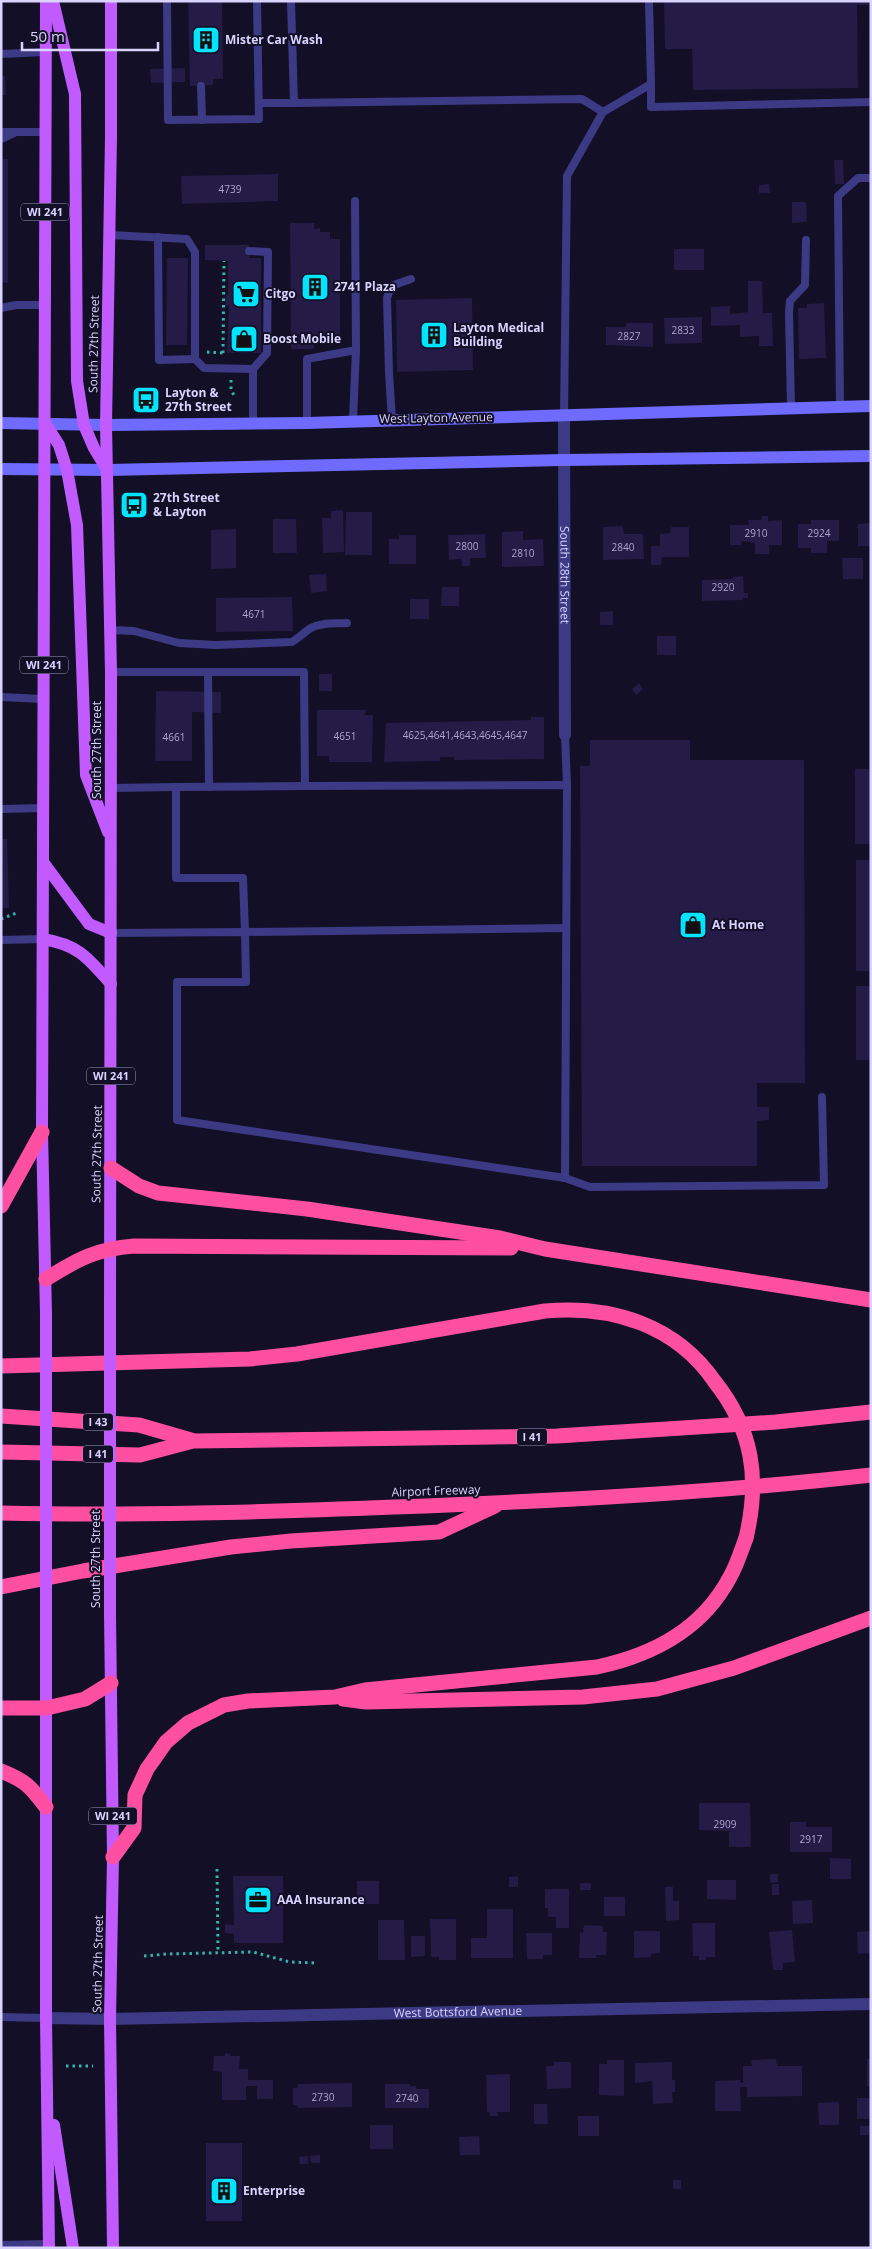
<svg xmlns="http://www.w3.org/2000/svg" width="872" height="2249" viewBox="0 0 872 2249" font-family="'Open Sans',sans-serif">
<rect width="100%" height="100%" fill="#130f26"/>
<g fill="#241b47">
<polygon points="188,1 222,1 223,79 213,79 213,85 190,86"/>
<polygon points="664,1 871,1 871,5 857,5 858,88 693,90 692,49 665,49"/>
<polygon points="185,68 185,82 151,83 150,69"/>
<polygon points="1,76 5,76 6,95 1,95"/>
<polygon points="1,159 8,159 8,283 1,282"/>
<polygon points="834,160 843,160 844,184 835,184"/>
<polygon points="278,174 278,201 182,204 181,176"/>
<polygon points="769,184 770,193 759,193 759,185"/>
<polygon points="792,202 806,202 807,222 792,223"/>
<polygon points="290,223 314,223 314,229 320,228 320,232 330,232 330,239 340,239 340,335 330,336 330,341 314,342 314,349 291,349"/>
<polygon points="205,245 249,245 249,258 261,258 261,353 227,353 229,306 225,306 226,295 228,295 228,261 205,260"/>
<rect x="674" y="249" width="30" height="21"/>
<polygon points="167,258 188,258 187,345 166,345"/>
<polygon points="748,281 762,281 763,313 772,313 773,346 759,346 759,336 740,337 740,325 711,326 711,307 730,306 730,314 748,312"/>
<polygon points="472,298 473,370 397,372 396,300"/>
<polygon points="824,303 826,358 799,359 798,308 807,308 807,304"/>
<polygon points="702,317 702,343 665,344 664,318"/>
<polygon points="626,323 653,323 653,347 606,345 606,327 626,327"/>
<polygon points="343,510 344,552 323,553 322,518 331,518 331,511"/>
<polygon points="346,512 372,512 372,555 345,555"/>
<polygon points="762,516 768,516 768,521 782,520 782,545 769,545 769,554 755,554 755,543 742,541 741,545 730,545 730,525 749,525 748,520 762,520"/>
<polygon points="273,519 296,519 297,553 273,553"/>
<polygon points="811,520 839,520 839,541 827,541 827,553 811,553 811,548 798,548 798,524 811,524"/>
<polygon points="871,523 871,546 858,546 858,524"/>
<polygon points="623,526 624,534 643,534 644,559 603,560 603,527"/>
<polygon points="671,527 689,527 689,557 662,557 661,565 651,565 651,546 660,546 660,534 670,533"/>
<polygon points="236,529 236,568 211,569 211,530"/>
<polygon points="523,531 523,540 543,539 544,566 502,567 502,532"/>
<polygon points="485,534 486,558 470,558 470,566 462,566 461,559 449,560 448,535"/>
<polygon points="399,535 416,535 416,564 389,564 389,539 399,539"/>
<polygon points="842,558 863,558 863,579 843,579"/>
<polygon points="326,574 327,591 311,593 309,575"/>
<polygon points="743,576 744,593 748,593 748,598 743,598 743,600 702,601 702,580 733,579 733,577"/>
<polygon points="442,587 459,587 459,606 441,606"/>
<polygon points="292,597 293,631 216,632 216,598"/>
<rect x="410" y="599" width="19" height="20"/>
<polygon points="613,611 613,625 600,625 600,612"/>
<rect x="657" y="636" width="19" height="19"/>
<rect x="319" y="674" width="13" height="17"/>
<polygon points="639,683 643,689 636,695 632,689"/>
<polygon points="156,691 221,692 221,713 192,712 192,761 155,761"/>
<polygon points="317,710 366,710 365,715 373,715 372,762 329,762 329,756 317,756"/>
<polygon points="531,717 544,717 544,759 454,760 454,757 440,757 440,761 384,762 386,723 531,720"/>
<polygon points="590,740 690,740 690,760 804,760 805,1083 757,1083 757,1107 769,1107 769,1120 757,1121 757,1166 582,1166 580,766 590,766"/>
<rect x="855" y="769" width="16" height="75"/>
<polygon points="1,839 7,839 9,908 1,908"/>
<rect x="856" y="860" width="15" height="111"/>
<rect x="856" y="986" width="15" height="74"/>
<polygon points="699,1803 750,1803 751,1847 729,1847 729,1831 699,1830"/>
<polygon points="790,1822 806,1822 806,1827 832,1827 832,1852 790,1852"/>
<polygon points="830,1858 851,1859 851,1879 830,1879"/>
<polygon points="770,1874 778,1874 778,1882 770,1883"/>
<polygon points="233,1876 283,1876 283,1943 234,1943 234,1934 225,1933 225,1924 234,1925"/>
<polygon points="518,1876 518,1887 509,1887 509,1877"/>
<polygon points="707,1880 736,1880 736,1900 707,1899"/>
<rect x="357" y="1881" width="22" height="23"/>
<rect x="580" y="1883" width="11" height="7"/>
<rect x="772" y="1884" width="7" height="11"/>
<polygon points="665,1887 673,1887 673,1901 679,1901 679,1920 666,1921"/>
<polygon points="545,1889 569,1889 569,1928 556,1928 556,1917 548,1917 548,1908 545,1908"/>
<rect x="604" y="1897" width="21" height="19"/>
<polygon points="812,1900 813,1923 793,1924 792,1901"/>
<polygon points="487,1909 513,1909 513,1958 471,1958 471,1938 487,1938"/>
<polygon points="430,1919 456,1919 456,1960 439,1960 439,1957 431,1957"/>
<polygon points="378,1920 404,1920 405,1960 378,1960"/>
<polygon points="692,1923 715,1923 715,1957 706,1957 706,1960 699,1960 699,1956 693,1956"/>
<polygon points="584,1925 603,1926 603,1932 607,1932 606,1955 596,1955 596,1958 579,1958 580,1932 583,1933"/>
<polygon points="792,1930 795,1962 783,1963 783,1970 773,1970 769,1932"/>
<polygon points="634,1931 660,1931 660,1953 651,1954 651,1957 634,1958"/>
<polygon points="871,1931 871,1953 858,1954 857,1932"/>
<polygon points="526,1933 552,1933 552,1955 543,1955 543,1959 527,1959"/>
<polygon points="411,1936 425,1936 425,1956 411,1957"/>
<polygon points="225,2053 230,2054 230,2056 240,2056 239,2069 248,2069 248,2080 273,2080 273,2099 257,2099 257,2086 246,2086 246,2100 222,2100 222,2072 213,2071 214,2056 225,2056"/>
<polygon points="776,2059 777,2066 802,2066 802,2096 747,2097 747,2087 740,2087 741,2111 715,2111 715,2081 740,2080 740,2083 743,2083 743,2066 752,2066 751,2060"/>
<rect x="867" y="2059" width="4" height="27"/>
<polygon points="607,2060 624,2060 624,2096 599,2095 599,2064 607,2064"/>
<polygon points="554,2062 571,2062 571,2088 547,2089 546,2066 554,2066"/>
<polygon points="672,2062 672,2080 675,2080 675,2092 672,2092 673,2103 653,2104 652,2081 635,2083 635,2063"/>
<polygon points="510,2074 510,2112 497,2112 498,2116 490,2116 490,2112 487,2112 486,2075"/>
<polygon points="352,2083 352,2107 298,2108 298,2106 293,2105 293,2088 298,2088 298,2084"/>
<polygon points="385,2084 410,2084 410,2086 416,2086 416,2089 429,2089 429,2108 385,2108"/>
<rect x="857" y="2098" width="14" height="21"/>
<polygon points="839,2102 839,2125 819,2125 818,2103"/>
<polygon points="534,2104 547,2104 548,2124 534,2124"/>
<rect x="578" y="2116" width="21" height="20"/>
<rect x="370" y="2125" width="23" height="24"/>
<polygon points="860,2126 870,2126 871,2135 860,2135"/>
<polygon points="479,2136 480,2155 460,2155 459,2137"/>
<rect x="206" y="2143" width="36" height="78"/>
<polygon points="320,2155 320,2163 311,2163 310,2156"/>
<polygon points="308,2156 308,2164 300,2164 299,2157"/>
<rect x="673" y="2180" width="8" height="9"/>
</g>
<g fill="none" stroke-linecap="round" stroke-linejoin="round">
<g stroke="#2fb8b0" stroke-width="3" stroke-dasharray="2.5 4" stroke-linecap="butt">
<polyline points="207,352 223,353 224,355"/>
<polyline points="223,353 224,261"/>
<polyline points="231,380 231,389 235,398"/>
<polyline points="1,919 19,912"/>
<polyline points="217,1869 218,1952"/>
<polyline points="144,1956 167,1954 253,1952 290,1962 315,1963"/>
<polyline points="66,2066 93,2066"/>
</g>
<g stroke="#3d3a85" stroke-width="8">
<polyline points="167,1 168,120 259,119 257,1"/>
<polyline points="291,1 294,103 582,99 603,112 651,84 649,1"/>
<polyline points="1,54 45,52"/>
<polyline points="651,84 651,107 871,102"/>
<polyline points="201,86 202,120"/>
<polyline points="259,103 294,103"/>
<polyline points="1,132 45,132"/>
<polyline points="1,139 14,133"/>
<polyline points="355,201 356,350"/>
<polyline points="110,235 187,239 195,252 195,359 204,368 253,369 253,423"/>
<polyline points="158,237 159,360 195,359"/>
<polyline points="249,251 268,252 267,353 253,369"/>
<polyline points="1,308 16,305 45,305"/>
<polyline points="840,406 838,196 858,178 871,178"/>
<polyline points="791,408 789,313 790,301 805,285 806,240"/>
<polyline points="564,415 567,176 603,112"/>
<polyline points="392,419 389,373 387,298 391,286 411,279"/>
<polyline points="307,423 307,359 356,350 353,420"/>
<path d="M110,630L134,631L179,643L215,645L292,642C299,638 304,632 311,628C321,622 335,624 347,623"/>
<polyline points="111,672 304,672 305,786 567,785 565,1178 177,1120 177,982 246,982 245,932 111,933"/>
<polyline points="208,672 209,787"/>
<polyline points="1,697 43,699"/>
<polyline points="565,735 567,785"/>
<polyline points="305,786 176,787 176,878 243,878 245,932 566,928"/>
<polyline points="111,788 176,787"/>
<polyline points="1,809 43,808"/>
<polyline points="1,940 43,939"/>
<polyline points="565,1178 590,1187 824,1185 822,1097"/>
<polyline points="1,2017 46,2018"/>
</g>
<g stroke="#3d3a85" stroke-width="12">
<path id="s1" d="M564,415L565,735"/>
<path id="s2" d="M46,2018L110,2019L871,2004"/>
<polyline points="1,2247 49,2246"/>
</g>
<g stroke="#6f6bff" stroke-width="12">
<polyline points="1,423 106,425 307,423 871,406"/>
<polyline points="1,469 108,470 563,460 871,456"/>
</g>
<g stroke="#c25bff" stroke-width="12">
<polyline points="53,1 75,94 77,381 84,425 94,448 106,468"/>
<polyline points="45,423 59,445 67,470 77,525 86,775 108,832"/>
<polyline points="43,862 89,924 111,933"/>
<path d="M43,939C79,945 88,958 111,984"/>
<polyline points="110,1313 111,672 106,425 111,137 111,1"/>
<polyline points="46,1314 42,1132 46,1"/>
<polyline points="110,1614 113,1857 110,2019 113,2248"/>
<polyline points="46,1628 46,2018 49,2248"/>
<polyline points="54,2125 73,2248"/>
</g>
<g stroke="#ff4fa3" stroke-width="15">
<polyline points="111,1168 139,1186 158,1193 307,1209 500,1238 545,1249 871,1300"/>
<polyline points="1,1206 42,1132"/>
<path d="M46,1279C78,1259 96,1249 134,1246L511,1248"/>
<path d="M1,1366L250,1359L297,1354L545,1311C612,1305 676,1325 715,1382"/>
<polyline points="1,1416 139,1425 191,1440"/>
<polyline points="1,1452 140,1455 193,1441 557,1436 776,1422 871,1412"/>
<path d="M1,1513C132,1516 264,1512 395,1507C554,1501 713,1493 871,1475"/>
<polyline points="1,1587 83,1571 231,1547 291,1541 439,1532 495,1506"/>
<polyline points="343,1699 366,1702 583,1697 657,1689 734,1668 871,1618"/>
<polyline points="1,1708 47,1708 85,1699 111,1683"/>
<path d="M1,1771C26,1781 30,1786 46,1807"/>
<path d="M113,1857L134,1828L135,1795L147,1769L166,1742L188,1723L224,1705L248,1701L335,1697L365,1690L597,1667C653,1655 702,1630 730,1577C737,1565 741,1551 746,1538"/>
</g>
<g stroke="#c25bff" stroke-width="12">
<polyline points="46,1314 46,1628"/>
<polyline points="110,1614 110,1313"/>
</g>
<path stroke="#ff4fa3" stroke-width="15" d="M715,1382C753,1430 760,1479 746,1538"/>
</g>
<defs>
<symbol id="building-square" viewBox="-11 -11 22 22"><rect x="-9" y="-9" width="18" height="18" rx="4" fill="#00e5ff" stroke="#130f26"/><path d="M-4-6H4V6H1V3H-1V6H-4ZM-2.5-4.3h1.7v1.8h-1.7ZM.8-4.3h1.7v1.8H.8ZM-2.5-1h1.7V.8h-1.7ZM.8-1h1.7V.8H.8Z" fill="#111"/></symbol>
<symbol id="supermarket-square" viewBox="-11 -11 22 22"><rect x="-9" y="-9" width="18" height="18" rx="4" fill="#00e5ff" stroke="#130f26"/><path d="M-6-5.5h2.5l.6 2H6L4.5 2H-2.5L-4.4-4H-6ZM-1.5 3.2a1.3 1.3 0 1 0 .1 0ZM3 3.2a1.3 1.3 0 1 0 .1 0Z" fill="#111"/></symbol>
<symbol id="shop-square" viewBox="-11 -11 22 22"><rect x="-9" y="-9" width="18" height="18" rx="4" fill="#00e5ff" stroke="#130f26"/><path d="M-5-2.5h2.3a2.7 3.5 0 0 1 5.4 0H5L5.5 6h-11ZM-1.5-2.5h3a1.5 2.3 0 0 0-3 0Z" fill="#111"/></symbol>
<symbol id="bus-square" viewBox="-11 -11 22 22"><rect x="-9" y="-9" width="18" height="18" rx="4" fill="#00e5ff" stroke="#130f26"/><path d="M-5-6H5V4H4V6H2V4H-2V6H-4V4H-5ZM-3.5-4V0h7V-4ZM-3.5 1.2v1.5H-2V1.2ZM2 1.2v1.5H3.5V1.2Z" fill="#111"/></symbol>
<symbol id="office-square" viewBox="-11 -11 22 22"><rect x="-9" y="-9" width="18" height="18" rx="4" fill="#00e5ff" stroke="#130f26"/><path d="M-6-3h4V-5.5h4V-3h4V5H-6ZM-1-4.5V-3h2v-1.5ZM-6 0V1H6V0Z" fill="#111"/></symbol>
</defs>
<g fill-rule="evenodd">
<use href="#building-square" x="190" y="24" width="32" height="32"/>
<use href="#building-square" x="299" y="271" width="32" height="32"/>
<use href="#supermarket-square" x="230" y="278" width="32" height="32"/>
<use href="#building-square" x="418" y="319" width="32" height="32"/>
<use href="#shop-square" x="228" y="323" width="32" height="32"/>
<use href="#bus-square" x="130" y="384" width="32" height="32"/>
<use href="#bus-square" x="118" y="489" width="32" height="32"/>
<use href="#shop-square" x="677" y="909" width="32" height="32"/>
<use href="#office-square" x="242" y="1884" width="32" height="32"/>
<use href="#building-square" x="208" y="2175" width="32" height="32"/>
</g>
<g text-anchor="middle" stroke-width="4" stroke-linejoin="round" paint-order="stroke">
<g font-size="10" fill="#aca6d1">
<text x="230" y="193">4739</text>
<text x="683" y="334">2833</text>
<text x="629" y="340">2827</text>
<text x="756" y="537">2910</text>
<text x="819" y="537">2924</text>
<text x="467" y="550">2800</text>
<text x="623" y="551">2840</text>
<text x="523" y="557">2810</text>
<text x="723" y="591">2920</text>
<text x="254" y="618">4671</text>
<text x="465" y="739">4625,4641,4643,4645,4647</text>
<text x="345" y="740">4651</text>
<text x="174" y="741">4661</text>
<text x="725" y="1828">2909</text>
<text x="811" y="1843">2917</text>
<text x="323" y="2101">2730</text>
<text x="407" y="2102">2740</text>
</g>
<g fill="#130f26" stroke="#9e99be" stroke-width="1">
<rect x="21" y="203.5" width="48" height="17" rx="4"/>
<rect x="20" y="656.5" width="48" height="17" rx="4"/>
<rect x="87" y="1067.5" width="48" height="17" rx="4"/>
<rect x="83" y="1413.5" width="30" height="17" rx="4"/>
<rect x="517" y="1428.5" width="30" height="17" rx="4"/>
<rect x="83" y="1445.5" width="30" height="17" rx="4"/>
<rect x="89" y="1807.5" width="48" height="17" rx="4"/>
</g>
<g font-size="11" font-weight="bold" fill="#d9d4ff">
<text x="45" y="216">WI 241</text>
<text x="44" y="669">WI 241</text>
<text x="111" y="1080">WI 241</text>
<text x="98" y="1426">I 43</text>
<text x="532" y="1441">I 41</text>
<text x="98" y="1458">I 41</text>
<text x="113" y="1820">WI 241</text>
</g>
<g font-size="12" font-weight="bold" fill="#d9d4ff" stroke="#130f26" text-anchor="start">
<text x="225" y="44">Mister Car Wash</text>
<text x="334" y="291">2741 Plaza</text>
<text x="265" y="298">Citgo</text>
<text x="453" y="332">Layton Medical<tspan x="453" dy="14">Building</tspan></text>
<text x="263" y="343">Boost Mobile</text>
<text x="165" y="397">Layton &amp;<tspan x="165" dy="14">27th Street</tspan></text>
<text x="153" y="502">27th Street<tspan x="153" dy="14">&amp; Layton</tspan></text>
<text x="712" y="929">At Home</text>
<text x="277" y="1904">AAA Insurance</text>
<text x="243" y="2195">Enterprise</text>
</g>
<g font-size="12" fill="#d9d4ff" stroke="#130f26">
<text transform="translate(94 344) rotate(-89)" y="4">South 27th Street</text>
<text transform="translate(436 418) rotate(-1)" y="4">West Layton Avenue</text>
<text dy="4" stroke="none"><textPath href="#s1" startOffset="160">South 28th Street</textPath></text>
<text transform="translate(97 750) rotate(-90)" y="4">South 27th Street</text>
<text transform="translate(97 1154) rotate(-89)" y="4">South 27th Street</text>
<text transform="translate(436 1491) rotate(-2)" y="4">Airport Freeway</text>
<text transform="translate(96 1559) rotate(-90)" y="4">South 27th Street</text>
<text transform="translate(98 1964) rotate(-89)" y="4">South 27th Street</text>
<text dy="4" stroke="none"><textPath href="#s2" startOffset="412">West Bottsford Avenue</textPath></text>
</g>
</g>
<rect width="872" height="2249" fill="none" stroke="#d9d4ff" stroke-width="5"/>
<path d="M22 42v8h136v-8" fill="none" stroke="#d9d4ff" stroke-width="2.5"/>
<text x="30" y="42" font-size="15" fill="#d9d4ff" stroke="#130f26" stroke-width="4" paint-order="stroke">50 m</text>
</svg>
